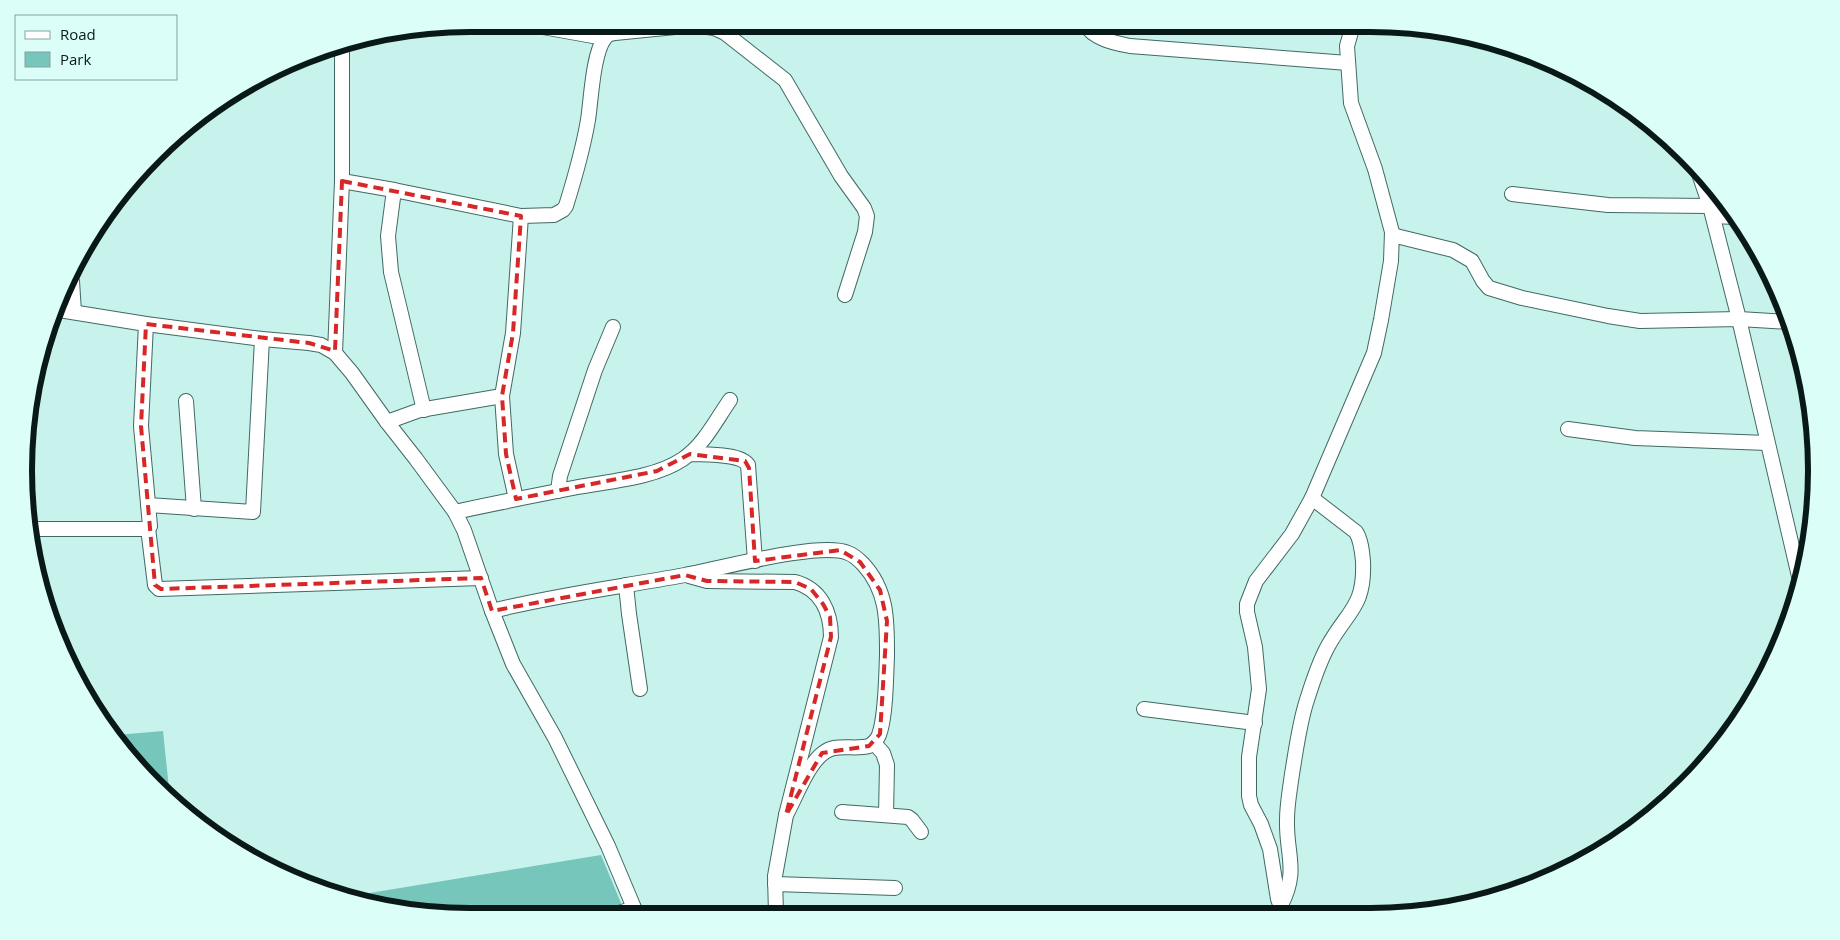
<svg xmlns="http://www.w3.org/2000/svg" width="1840" height="940" viewBox="0 0 1840 940" font-family="'Open Sans',sans-serif">
<rect width="100%" height="100%" fill="#c7f3ec"/>
<g fill="#76c6bc">
<polygon points="163,731 170,798 135,764 116,735"/>
<polygon points="601,855 626,915 441,915 355,901 345,897"/>
</g>
<g fill="none" stroke-linecap="round" stroke-linejoin="round">
<defs>
<g id="minor">
<polyline points="526,24 604,38"/>
<path d="M1085,24C1093,39 1115,43 1130,46L1348,63"/>
<polyline points="1697,168 1710,206 1739,319 1801,585"/>
<path d="M342,181L394,190L521,216L554,215L563,210L566,206C575,177 583,149 588,120C591,101 593,52 605,38C607,34 611,34 615,33L695,25L714,28L725,33L785,80L841,176L864,208L867,216L865,232L845,295"/>
<polyline points="394,190 388,236 391,272 424,410"/>
<polyline points="1512,194 1608,205 1710,206"/>
<polyline points="1713,216 1735,217"/>
<polyline points="1392,235 1453,250 1472,261 1483,281 1489,288 1522,298 1608,316 1640,321 1739,319 1790,322"/>
<polyline points="72,281 74,312"/>
<polyline points="59,310 146,324 262,339 309,343 321,345 335,353 352,373 387,422 416,459 455,512 464,530 492,611 513,664 555,738 608,846 637,915"/>
<polyline points="335,353 342,181 342,45"/>
<polyline points="186,401 194,509"/>
<polyline points="387,422 420,410 502,396"/>
<polyline points="1568,429 1635,438 1767,443"/>
<path d="M690,454C704,455 740,453 748,465L755,561"/>
<polyline points="558,491 560,476 595,370 613,327"/>
<polyline points="516,499 506,454 502,396 513,333 521,216"/>
<polyline points="148,505 253,512 262,339"/>
<path d="M455,512C496,503 537,495 578,487C611,481 655,478 683,459C704,445 716,420 730,400"/>
<polyline points="148,528 155,585 159,589 481,578"/>
<polyline points="32,529 144,529 150,526 141,426 146,324"/>
<path d="M689,576L707,581L795,582C821,589 831,612 831,637L786,815L775,876L776,914"/>
<polyline points="626,585 629,614 640,689"/>
<path d="M492,611C555,595 620,587 685,575C719,569 820,541 848,553C854,555 859,560 863,564C888,591 887,622 887,656C886,677 886,716 879,735C877,740 874,743 869,746C858,749 846,746 834,748C811,752 797,796 786,815"/>
<polyline points="1144,709 1255,723"/>
<polyline points="874,743 883,753 887,765 886,815"/>
<polyline points="842,812 908,817 912,820 921,832"/>
<polyline points="775,884 895,888"/>
<path d="M1281,905C1299,870 1286,855 1287,820C1287,804 1290,789 1292,774C1296,750 1299,726 1306,703C1312,684 1318,664 1328,646C1348,610 1365,607 1363,561C1362,551 1361,540 1356,532L1312,498"/>
<polyline points="1283,913 1278,899 1270,849 1261,824 1251,805 1249,796 1249,757 1259,689 1255,647 1247,612 1247,604 1256,581 1292,534 1312,498 1374,353 1381,320 1391,261 1392,232 1375,169 1351,103 1347,46 1353,25"/>
<polyline points="613,915 634,908"/>
</g>
</defs>
<use href="#minor" stroke="#416964" stroke-width="16"/>
<use href="#minor" stroke="#fff" stroke-width="14"/>
</g>
<path fill="none" stroke="#d62828" stroke-width="4" stroke-dasharray="10 6" stroke-linejoin="round" d="M342,181L521,216L513,333L502,396L506,454L516,499L657,471L690,454L745,461L749,468L755,561L840,550L860,562L880,590L887,621L880,734L869,746L822,753L786,815L831,637L830,617L823,604L811,589L795,582L707,581L685,575L492,611L481,578L161,589L155,585L141,426L146,324L309,343L335,351Z"/>
<path d="M0 0H1840V940H0ZM470 32H1370A438 438 0 0 1 1808 470V470A438 438 0 0 1 1370 908H470A438 438 0 0 1 32 470V470A438 438 0 0 1 470 32Z" fill="#dbfef9" fill-rule="evenodd"/>
<path fill="none" stroke="#091917" stroke-width="6" d="M470 32H1370A438 438 0 0 1 1808 470V470A438 438 0 0 1 1370 908H470A438 438 0 0 1 32 470V470A438 438 0 0 1 470 32Z"/>
<rect x="15" y="15" width="162" height="65" fill="#dbfef9" stroke="#87a29f"/>
<rect x="25" y="31" width="25" height="8" fill="#ffffff" stroke="#87a29f"/>
<text x="60" y="40" font-size="15" fill="#091917">Road</text>
<rect x="25" y="52" width="25" height="15" fill="#76c6bc" stroke="#87a29f"/>
<text x="60" y="65" font-size="15" fill="#091917">Park</text>
</svg>
